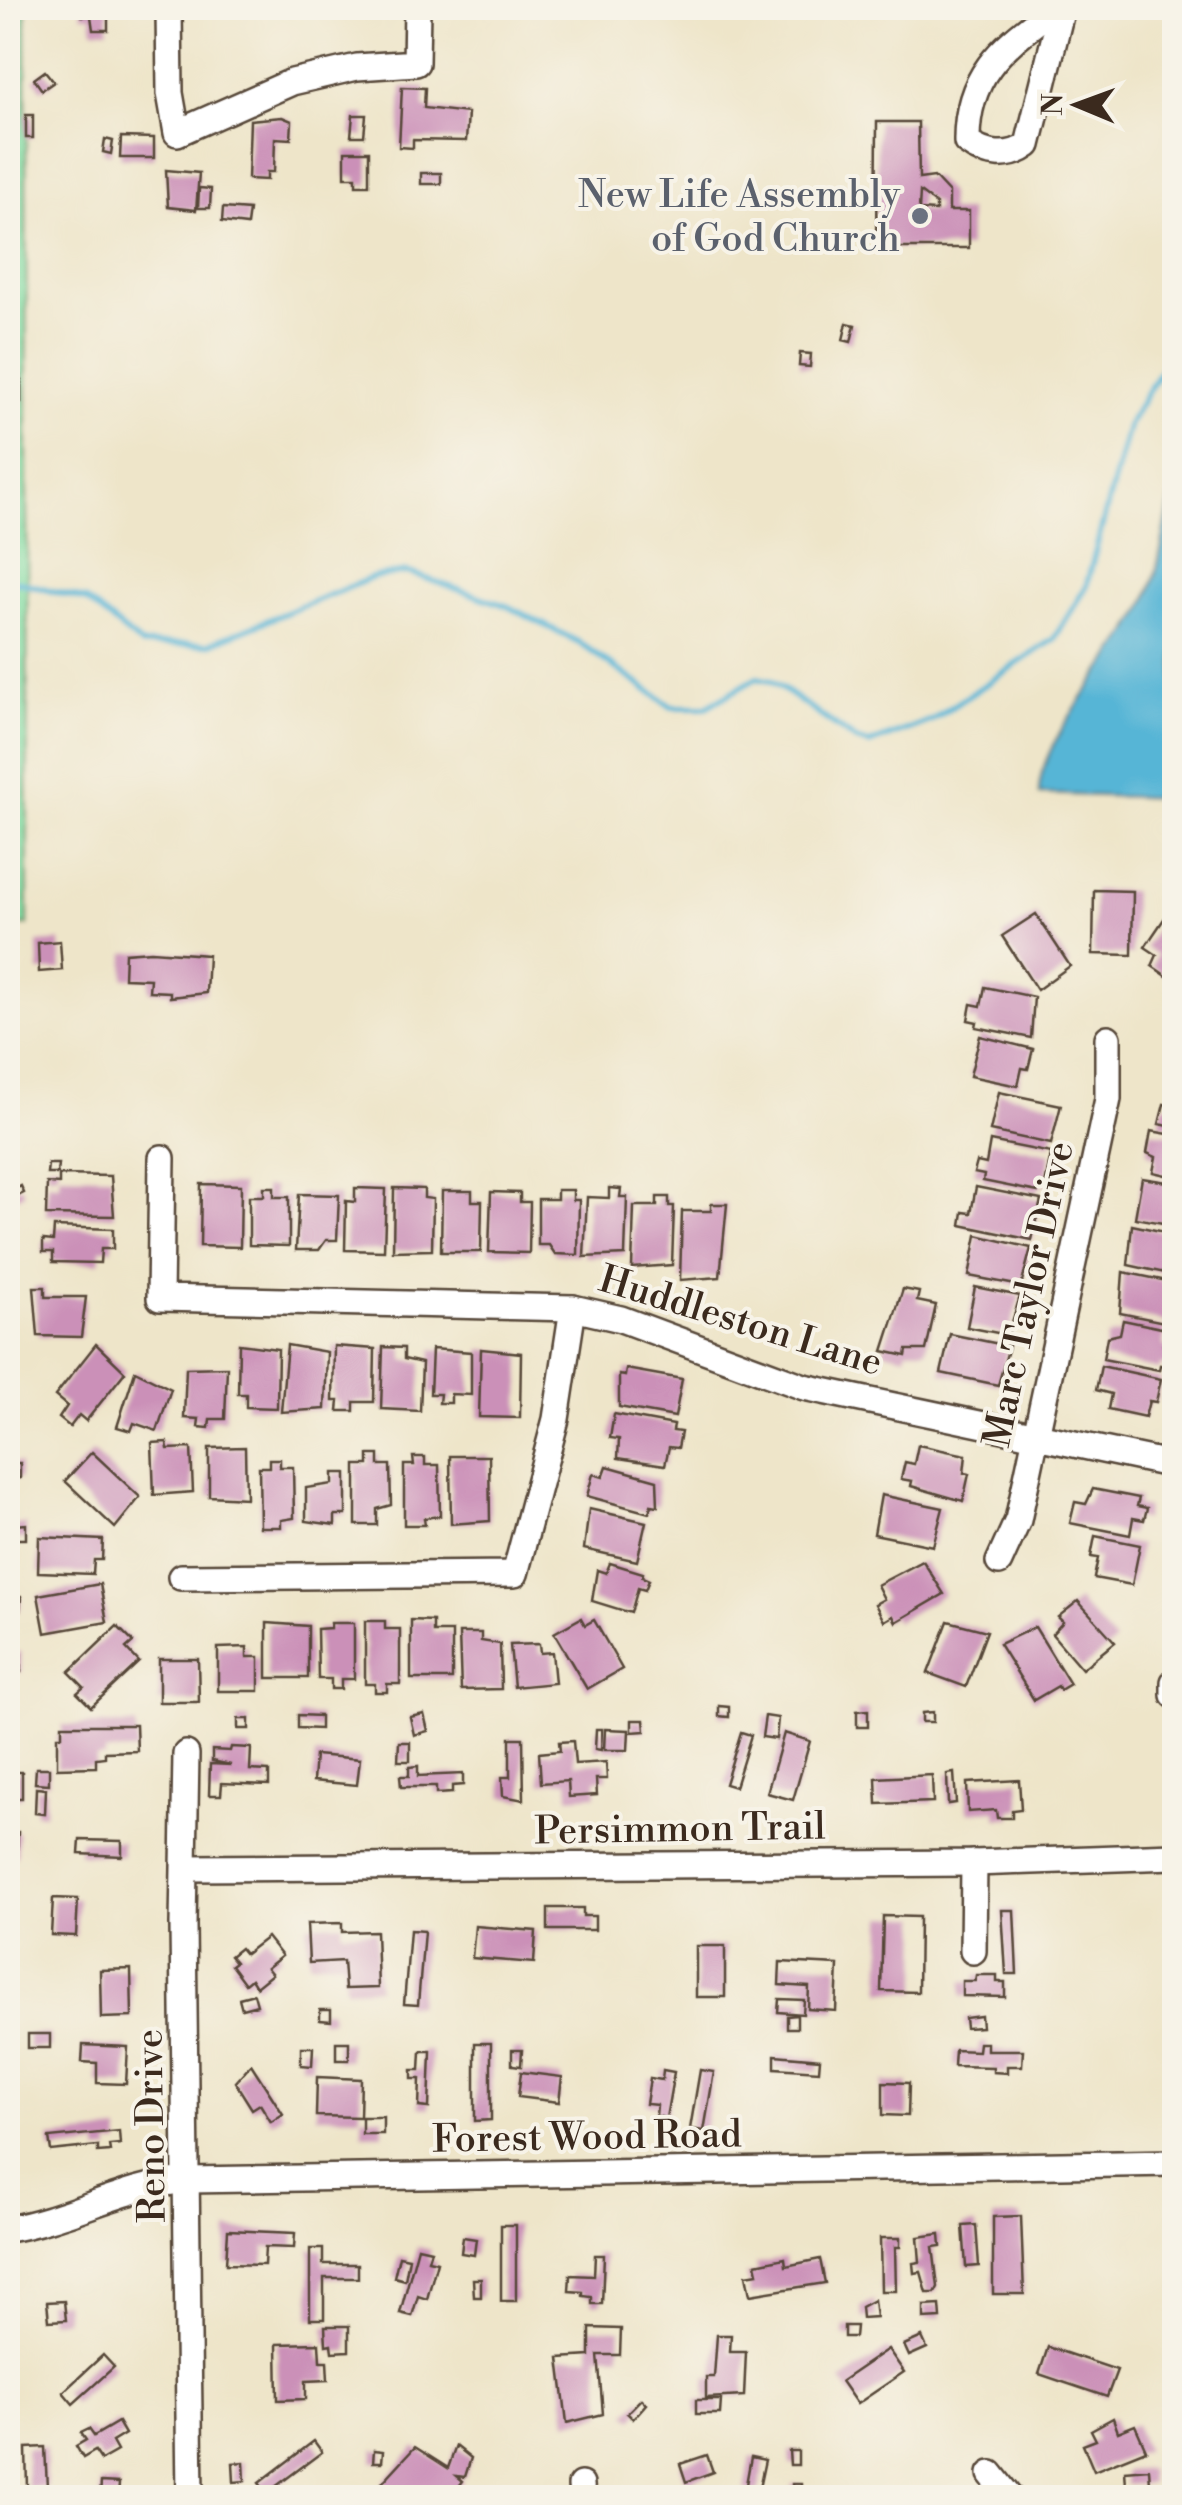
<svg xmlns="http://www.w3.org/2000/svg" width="1182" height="2505" viewBox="0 0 1182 2505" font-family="'Libre Bodoni',serif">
<rect width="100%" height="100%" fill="#f7f3e8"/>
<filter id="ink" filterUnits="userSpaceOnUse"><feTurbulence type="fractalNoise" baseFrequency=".01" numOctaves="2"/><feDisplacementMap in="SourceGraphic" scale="20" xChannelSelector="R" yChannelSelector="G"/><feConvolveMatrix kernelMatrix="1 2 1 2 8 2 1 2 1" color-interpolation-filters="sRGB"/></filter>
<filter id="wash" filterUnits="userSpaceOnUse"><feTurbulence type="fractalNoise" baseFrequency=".0048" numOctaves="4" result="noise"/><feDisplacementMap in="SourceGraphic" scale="40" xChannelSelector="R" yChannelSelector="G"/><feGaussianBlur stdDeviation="2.25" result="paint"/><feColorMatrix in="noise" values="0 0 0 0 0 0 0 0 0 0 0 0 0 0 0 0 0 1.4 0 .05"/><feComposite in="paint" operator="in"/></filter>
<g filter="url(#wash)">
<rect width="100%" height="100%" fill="#eee5c9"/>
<polygon fill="#83dda3" stroke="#5f8460" stroke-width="2.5" points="8,8 26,8 28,925 8,925"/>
<path fill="#57b5d6" stroke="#49707a" stroke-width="2.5" d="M1174,481V798L1039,794C1039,738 1116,661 1143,608C1161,572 1165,521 1174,481Z"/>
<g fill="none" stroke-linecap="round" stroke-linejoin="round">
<polyline stroke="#57b5d6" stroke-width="6" points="8,584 16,581 86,600 142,645 209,644 374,577 407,572 507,606 578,642 672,707 706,707 757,678 771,681 856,740 869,744 932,720 1054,639 1086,587 1129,423 1174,348"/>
</g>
<g id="blocks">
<g fill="#cb90b8" fill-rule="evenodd">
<polygon points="81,8 108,8 108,30 93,30 91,16 82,16"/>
<polygon points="45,71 54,82 42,90 34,79"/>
<polygon points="402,87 425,88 424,108 468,113 466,141 413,140 413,148 399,147"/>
<rect x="26" y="115" width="7" height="23"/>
<polygon points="353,115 366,115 364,136 351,136"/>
<polygon points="282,117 292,121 291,139 275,138 274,172 267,172 267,180 248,179 250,120"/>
<path d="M877,122H918L919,179L934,177L949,193V211H969V248H876ZM920,192L936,204V211L919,210Z"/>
<polygon points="121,137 154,138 154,158 120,158"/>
<polygon points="105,139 113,141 111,154 103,152"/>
<polygon points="345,151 369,151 369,185 356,185 356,177 345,177"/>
<polygon points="166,170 199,173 196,210 168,207"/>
<rect x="421" y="173" width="20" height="11"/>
<polygon points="199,188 211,189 210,208 198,208"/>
<polygon points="223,208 249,210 247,225 222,222"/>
<polygon points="847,323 855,325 851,342 843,340"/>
<polygon points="800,353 811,354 810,367 799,366"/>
<rect x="8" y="376" width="13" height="26"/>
<polygon points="1094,890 1133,891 1132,955 1093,954"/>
<polygon points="1170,910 1174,913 1171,979 1152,966 1157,955 1145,947"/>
<polygon points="1036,914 1070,966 1037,990 1002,936"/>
<polygon points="60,941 62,970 39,972 38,943"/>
<polygon points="151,951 208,955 206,993 170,997 170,992 149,991 150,979 124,978 125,953"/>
<polygon points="985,987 1034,997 1031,1038 976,1027 977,1022 968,1020 971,1004 981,1006"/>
<polygon points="980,1036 1033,1049 1028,1069 1022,1068 1018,1086 970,1076"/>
<polygon points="999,1092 1061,1105 1051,1144 990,1131"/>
<polygon points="1164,1104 1174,1106 1174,1127 1159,1124"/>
<polygon points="1151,1131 1174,1135 1174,1177 1153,1172 1156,1157 1147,1153"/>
<polygon points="990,1141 1051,1153 1045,1185 1040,1184 1038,1192 983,1181 984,1175 974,1173 977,1162 986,1164"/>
<polygon points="48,1164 58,1164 57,1174 47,1174"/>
<polygon points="59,1175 111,1176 114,1216 46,1215 47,1183 59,1184"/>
<polygon points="1142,1178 1174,1183 1174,1225 1135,1218"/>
<polygon points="201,1184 241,1185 240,1247 200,1246"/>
<polygon points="21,1186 24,1193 8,1201 8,1192"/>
<polygon points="264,1187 274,1187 274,1197 289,1197 289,1246 249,1245 249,1196 264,1196"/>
<polygon points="976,1187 1041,1200 1032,1240 961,1225 963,1212 971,1213"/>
<polygon points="355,1188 386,1189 384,1251 345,1250 346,1201 355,1202"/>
<polygon points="394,1188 424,1189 424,1198 433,1199 432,1250 393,1251"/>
<polygon points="609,1188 621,1189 620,1197 627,1197 625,1255 584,1257 587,1197 609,1198"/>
<polygon points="557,1190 573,1190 573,1200 579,1200 578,1255 555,1254 549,1245 538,1245 538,1199 557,1199"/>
<polygon points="442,1191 472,1191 472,1201 482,1201 481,1252 441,1252"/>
<polygon points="491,1192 520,1193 520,1202 530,1202 529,1253 489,1252"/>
<polygon points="299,1194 339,1195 337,1240 326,1240 319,1250 296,1250"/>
<polygon points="657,1197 669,1197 669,1206 674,1206 672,1265 632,1268 634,1206 657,1206"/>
<polygon points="711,1204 727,1204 720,1277 680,1280 682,1211 711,1211"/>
<polygon points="1132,1225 1174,1234 1174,1275 1128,1265"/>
<polygon points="54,1227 113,1229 113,1249 101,1249 100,1263 53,1262 53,1252 43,1252 43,1240 53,1241"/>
<polygon points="977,1235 1031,1248 1021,1286 969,1276"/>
<polygon points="1123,1272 1172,1282 1174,1324 1120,1313"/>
<polygon points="34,1287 45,1287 45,1297 86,1297 81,1337 38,1336"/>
<polygon points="975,1287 1020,1296 1008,1335 967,1327"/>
<polygon points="903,1289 919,1292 917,1301 936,1305 926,1350 907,1350 906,1356 883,1351"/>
<polygon points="1123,1320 1166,1329 1163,1345 1170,1350 1167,1366 1160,1365 1159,1370 1103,1359 1107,1337 1120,1334"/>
<polygon points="950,1334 1009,1346 998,1385 941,1373"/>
<polygon points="96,1344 125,1372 86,1421 79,1415 70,1427 59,1418 67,1406 55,1396"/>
<polygon points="239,1344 278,1349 277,1408 246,1407 246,1394 238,1394"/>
<polygon points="287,1345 327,1352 325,1409 281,1412"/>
<polygon points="334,1346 375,1349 374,1402 354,1402 354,1411 338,1411 339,1401 333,1401"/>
<polygon points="383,1347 404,1348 404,1359 422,1363 420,1411 381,1409"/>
<polygon points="432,1349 471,1352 471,1395 451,1394 451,1403 439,1403 440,1394 430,1394"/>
<polygon points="481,1349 521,1353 520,1418 479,1417"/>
<polygon points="1101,1366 1161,1379 1156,1402 1149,1401 1145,1417 1108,1409 1111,1394 1096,1390"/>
<polygon points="227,1367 225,1419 210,1419 209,1428 198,1427 199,1419 184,1418 186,1368"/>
<polygon points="626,1369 682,1379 675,1417 619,1407 619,1375 625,1376"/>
<polygon points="135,1371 171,1389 157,1431 134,1423 131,1431 117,1427"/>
<polygon points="614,1414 674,1425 673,1431 681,1432 678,1448 669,1447 665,1465 618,1458 619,1439 610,1438"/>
<polygon points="167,1442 168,1449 191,1448 193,1492 154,1495 152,1443"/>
<polygon points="918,1445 966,1455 964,1473 969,1474 963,1501 911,1486 912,1481 901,1479 905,1462 914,1464"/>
<polygon points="245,1447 246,1498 209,1496 209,1448"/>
<polygon points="92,1452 140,1497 115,1528 65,1481"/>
<polygon points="369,1455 379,1455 379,1465 390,1465 391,1505 377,1509 377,1525 356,1525 356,1465 369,1465"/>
<polygon points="450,1456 489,1456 490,1521 451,1524"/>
<polygon points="413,1457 425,1457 425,1465 439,1465 440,1516 424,1518 425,1525 404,1525 404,1465 414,1465"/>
<polygon points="269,1459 280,1459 280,1467 293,1467 294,1518 281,1520 281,1527 260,1527 259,1467 269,1467"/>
<polygon points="10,1463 20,1463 20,1478 10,1479"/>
<polygon points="607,1466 657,1480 658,1506 651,1505 649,1513 587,1496 593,1474 603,1477"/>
<polygon points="333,1473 346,1473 346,1515 335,1515 335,1525 306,1521 306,1488 333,1484"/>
<polygon points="1093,1489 1139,1498 1137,1506 1147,1508 1144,1520 1133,1518 1130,1535 1070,1523 1075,1502 1086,1504"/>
<polygon points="881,1495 943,1508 933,1546 874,1534"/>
<polygon points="589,1509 646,1522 637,1561 584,1549"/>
<polygon points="26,1524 26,1539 16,1539 15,1525"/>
<polygon points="1095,1536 1140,1545 1132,1585 1094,1578 1098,1558 1091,1557"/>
<polygon points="39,1537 103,1540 102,1560 94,1560 93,1574 38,1572"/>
<polygon points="923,1561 944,1594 896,1622 893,1616 884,1621 875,1604 884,1599 877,1585"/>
<polygon points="610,1563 643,1573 642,1577 649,1580 645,1590 638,1588 631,1613 592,1601 597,1570 606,1573"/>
<polygon points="100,1584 107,1622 45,1633 38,1595"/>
<polygon points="12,1597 21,1597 20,1611 11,1610"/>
<polygon points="1078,1601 1115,1642 1082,1669 1052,1634 1063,1622 1058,1617"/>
<polygon points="581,1618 585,1625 594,1620 622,1669 587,1689 554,1633"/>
<polygon points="411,1620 433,1621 433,1632 452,1632 452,1679 411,1679"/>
<polygon points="365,1621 385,1621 385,1629 400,1629 400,1684 387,1684 387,1692 375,1692 375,1684 365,1684"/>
<polygon points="948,1621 987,1631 966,1687 928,1673"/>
<polygon points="267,1623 308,1626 308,1678 267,1678"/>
<polygon points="331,1623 354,1623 354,1679 341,1679 341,1689 331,1689 331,1679 318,1679 317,1629 331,1628"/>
<polygon points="117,1626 133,1642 126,1648 139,1662 91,1707 77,1693 84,1687 69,1672"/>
<polygon points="1035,1627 1070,1684 1060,1690 1058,1686 1034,1700 999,1644"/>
<polygon points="459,1633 481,1633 481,1641 500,1644 501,1689 461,1690"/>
<polygon points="539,1644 540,1653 552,1652 555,1683 514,1687 510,1645"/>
<polygon points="247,1647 247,1657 259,1657 259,1691 218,1691 218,1648"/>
<rect x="8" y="1652" width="13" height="20"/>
<polygon points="159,1659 198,1659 199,1702 159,1702"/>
<polygon points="719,1706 729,1707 729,1717 719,1716"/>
<polygon points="868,1710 868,1727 857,1727 857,1711"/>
<polygon points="933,1712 933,1722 922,1722 922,1713"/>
<polygon points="424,1714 428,1731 414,1735 410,1717"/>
<polygon points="298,1715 320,1716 320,1729 298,1728"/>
<polygon points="765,1716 778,1718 776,1739 762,1737"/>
<rect x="238" y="1719" width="11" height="10"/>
<polygon points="632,1720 644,1720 645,1731 632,1732"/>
<polygon points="62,1725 136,1725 137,1751 105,1752 105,1757 96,1758 96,1767 57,1768 57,1736 62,1736"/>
<polygon points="596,1729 602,1729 601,1750 595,1749"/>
<polygon points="605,1729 629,1730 628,1750 604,1750"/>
<polygon points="741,1732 751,1735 735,1787 725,1784"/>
<polygon points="784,1733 810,1741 793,1800 767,1793"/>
<polygon points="510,1738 523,1738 524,1800 503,1796 502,1777 510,1777"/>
<polygon points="573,1741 575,1764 606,1762 607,1779 596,1779 597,1795 569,1797 568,1781 541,1783 539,1753 560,1751 559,1742"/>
<polygon points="399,1742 410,1742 410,1761 398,1761"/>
<polygon points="231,1747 251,1748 250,1770 269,1771 269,1785 222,1783 221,1795 209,1795 210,1764 231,1765 212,1761 212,1750 230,1751"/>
<polygon points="315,1755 360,1759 357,1785 313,1781"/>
<polygon points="418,1766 418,1776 463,1774 463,1785 452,1786 452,1793 436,1794 436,1787 401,1787 400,1776 409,1776 409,1767"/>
<polygon points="36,1768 49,1768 49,1784 35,1783"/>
<rect x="8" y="1772" width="14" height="26"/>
<polygon points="954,1773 956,1803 948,1804 947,1774"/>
<polygon points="932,1775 933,1802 877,1804 876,1778"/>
<polygon points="1019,1780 1021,1809 1012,1810 1012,1818 997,1818 996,1810 968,1812 967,1783"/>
<polygon points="36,1788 46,1789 45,1814 35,1813"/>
<polygon points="8,1832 18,1832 17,1857 8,1856"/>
<polygon points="80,1840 122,1841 122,1856 79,1854"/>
<polygon points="53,1898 78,1899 76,1936 51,1935"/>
<polygon points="548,1908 583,1908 583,1916 595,1916 595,1930 548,1930"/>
<polygon points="1002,1910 1014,1910 1017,1974 1006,1974"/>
<polygon points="883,1916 919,1917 918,1992 881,1991"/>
<polygon points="342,1923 342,1932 376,1931 378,1988 345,1989 343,1961 309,1963 307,1924"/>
<polygon points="475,1926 536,1931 534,1963 472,1958"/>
<polygon points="410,1930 424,1931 418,2005 404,2004"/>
<polygon points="267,1937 282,1956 267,1968 272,1974 256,1987 251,1979 245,1984 231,1965 235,1962 230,1956 240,1948 245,1954"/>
<rect x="696" y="1946" width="29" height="51"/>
<polygon points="780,1962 838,1965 836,2011 808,2009 809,1987 779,1985"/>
<polygon points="131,1969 132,2017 101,2018 100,1970"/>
<polygon points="976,1975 997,1975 997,1982 1005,1982 1005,1997 962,1996 962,1981 975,1981"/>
<polygon points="254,1994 257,2005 242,2009 239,1998"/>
<polygon points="779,1999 804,2000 803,2014 778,2012"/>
<polygon points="320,2010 331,2010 331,2021 320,2020"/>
<polygon points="797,2015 797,2028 787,2028 787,2016"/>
<polygon points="981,2016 982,2027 966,2028 965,2018"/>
<rect x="28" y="2034" width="22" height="14"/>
<rect x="336" y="2042" width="13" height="18"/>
<polygon points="475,2043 491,2043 491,2120 475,2121"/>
<polygon points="979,2043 987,2043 987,2050 1023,2050 1022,2066 1007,2066 1007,2073 993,2072 993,2067 954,2066 955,2050 978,2051"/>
<polygon points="83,2045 128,2047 126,2084 97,2083 97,2063 82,2062"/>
<polygon points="301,2047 313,2047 312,2066 301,2065"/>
<polygon points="512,2050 522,2050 521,2066 512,2065"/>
<polygon points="421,2051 431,2051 429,2108 419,2107 420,2079 412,2079 412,2070 420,2070"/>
<polygon points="775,2055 820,2059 819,2071 775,2068"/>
<polygon points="251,2064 283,2114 271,2122 260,2104 252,2109 235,2082"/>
<polygon points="663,2070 674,2072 666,2118 656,2116 657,2105 646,2104 650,2078 662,2080"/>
<polygon points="700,2070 714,2072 704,2131 690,2129"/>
<polygon points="521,2072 562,2077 559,2102 518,2097"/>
<polygon points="317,2077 361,2079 360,2117 316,2116"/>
<polygon points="883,2082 909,2083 908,2116 883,2115"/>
<rect x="362" y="2117" width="21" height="17"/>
<polygon points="119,2131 120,2144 109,2145 110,2151 98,2152 98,2146 51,2151 49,2138"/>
<polygon points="1021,2216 1024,2294 993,2294 993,2217"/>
<rect x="501" y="2225" width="15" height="76"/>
<polygon points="976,2225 979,2266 966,2267 963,2226"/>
<polygon points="228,2230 295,2233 294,2248 265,2247 264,2265 226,2264"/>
<polygon points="940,2234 941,2246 933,2247 938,2287 935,2293 927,2293 921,2272 914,2273 913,2263 920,2262 918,2237"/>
<polygon points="463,2237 476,2239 474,2255 461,2253"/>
<polygon points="880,2238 900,2238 900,2247 895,2247 896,2291 881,2291"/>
<polygon points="418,2247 431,2250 428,2260 437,2262 427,2299 418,2296 412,2316 400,2313"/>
<polygon points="310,2249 323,2249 323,2264 358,2264 358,2278 324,2278 324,2319 310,2319"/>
<polygon points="595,2255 604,2255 602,2304 592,2304 592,2297 583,2296 583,2292 569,2291 570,2275 594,2276"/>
<polygon points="399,2256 409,2258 405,2280 394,2277"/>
<polygon points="785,2258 786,2266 820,2259 825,2283 750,2295 746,2275 758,2273 756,2264"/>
<polygon points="473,2279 481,2279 481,2297 474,2297"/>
<polygon points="874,2300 876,2317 862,2318 861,2307"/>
<polygon points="64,2301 66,2320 49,2321 47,2302"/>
<polygon points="940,2305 941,2318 924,2319 924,2306"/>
<polygon points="325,2326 349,2326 349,2351 332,2352 331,2344 326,2345"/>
<polygon points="844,2326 856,2326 855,2337 844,2337"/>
<polygon points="590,2328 621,2329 620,2355 598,2355 603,2414 567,2423 559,2358 590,2356"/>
<polygon points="717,2335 731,2335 730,2352 746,2352 744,2396 706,2398 706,2377 714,2377"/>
<polygon points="922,2337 927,2348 909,2356 904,2345"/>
<polygon points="319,2343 320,2361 327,2361 328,2380 306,2381 306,2399 278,2400 277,2344"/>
<polygon points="1048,2347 1117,2370 1107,2397 1039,2374"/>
<polygon points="888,2349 904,2372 857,2404 841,2381"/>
<polygon points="103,2355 114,2367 73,2404 63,2392"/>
<polygon points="641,2399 646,2404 633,2419 627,2413"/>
<polygon points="696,2400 721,2400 720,2414 696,2414"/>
<polygon points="1113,2418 1118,2432 1135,2425 1146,2450 1094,2471 1083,2445 1096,2440 1091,2430"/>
<polygon points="118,2422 125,2434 112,2442 117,2451 101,2460 95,2451 83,2458 76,2446 86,2440 81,2433 89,2429 94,2436"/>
<polygon points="314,2441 322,2452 267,2493 259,2483"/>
<polygon points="456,2446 471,2458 465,2477 457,2476 463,2481 450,2498 430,2487 422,2498 400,2498 382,2483 415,2447 448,2468"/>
<polygon points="45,2447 47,2487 27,2488 26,2448"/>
<polygon points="374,2450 383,2451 382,2462 373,2462"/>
<polygon points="789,2451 798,2451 798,2465 790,2465"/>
<polygon points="707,2455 713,2472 686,2482 680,2464"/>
<polygon points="751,2457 765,2460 758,2493 745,2490"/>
<polygon points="244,2462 245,2481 234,2482 233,2463"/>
<polygon points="1149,2469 1150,2484 1126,2485 1125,2471"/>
<polygon points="101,2482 119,2483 118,2498 100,2497"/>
<polygon points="792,2484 801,2484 802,2498 792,2498"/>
</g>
</g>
</g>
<g filter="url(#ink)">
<use href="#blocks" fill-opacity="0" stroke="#564638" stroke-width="2.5"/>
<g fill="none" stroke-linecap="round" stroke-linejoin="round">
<defs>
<g id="minor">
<polyline points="169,8 170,93 177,133 292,82 357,67 416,63 417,8"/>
<path d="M1054,8C1005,46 966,72 967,142C985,156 1009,159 1028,145L1062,8"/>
<polyline points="162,1158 160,1298 573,1308 621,1319 804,1387 1174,1465"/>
<polyline points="999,1562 1018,1520 1108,1099 1108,1038"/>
<polyline points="181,1577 515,1574 556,1419 573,1308"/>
<polyline points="1174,1682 1174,1695"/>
<polyline points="186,1754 183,1925 190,2498"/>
<polyline points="186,1868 974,1863 1174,1856"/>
<polyline points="973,1951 974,1863"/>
<path d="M8,2229C69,2219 126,2185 188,2180L1174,2163"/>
<polyline points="991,2474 1010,2498"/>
<polyline points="581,2485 582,2498"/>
</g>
</defs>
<use href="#minor" stroke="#564638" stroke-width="30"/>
<use href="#minor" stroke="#fff" stroke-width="25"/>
</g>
</g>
<circle fill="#6b7280" stroke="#f7f3e8" stroke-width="4" cx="920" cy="216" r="10"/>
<g text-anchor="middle" stroke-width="8" stroke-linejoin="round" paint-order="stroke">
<g font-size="38" fill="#5b616d" stroke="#f7f3e8" text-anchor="end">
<text x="900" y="207">New Life Assembly<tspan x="900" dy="44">of God Church</tspan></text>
</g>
<g font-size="38" fill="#3b2a1e" stroke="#f7f3e8">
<text transform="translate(1028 1294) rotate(-78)" y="13">Marc Taylor Drive</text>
<text transform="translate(741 1320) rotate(17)" y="13">Huddleston Lane</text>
<text transform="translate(680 1828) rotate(-1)" y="13">Persimmon Trail</text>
<text transform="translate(150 2126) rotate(-91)" y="13">Reno Drive</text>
<text transform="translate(587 2136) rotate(-1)" y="13">Forest Wood Road</text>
</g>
</g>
<rect width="1182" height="2505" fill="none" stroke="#f7f3e8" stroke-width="40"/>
<g transform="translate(1077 105) rotate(271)" stroke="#f7f3e8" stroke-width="8" paint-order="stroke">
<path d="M0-8L18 38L0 25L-18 38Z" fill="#3b2a1e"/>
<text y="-15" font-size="28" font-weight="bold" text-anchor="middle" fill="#3b2a1e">N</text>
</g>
</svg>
